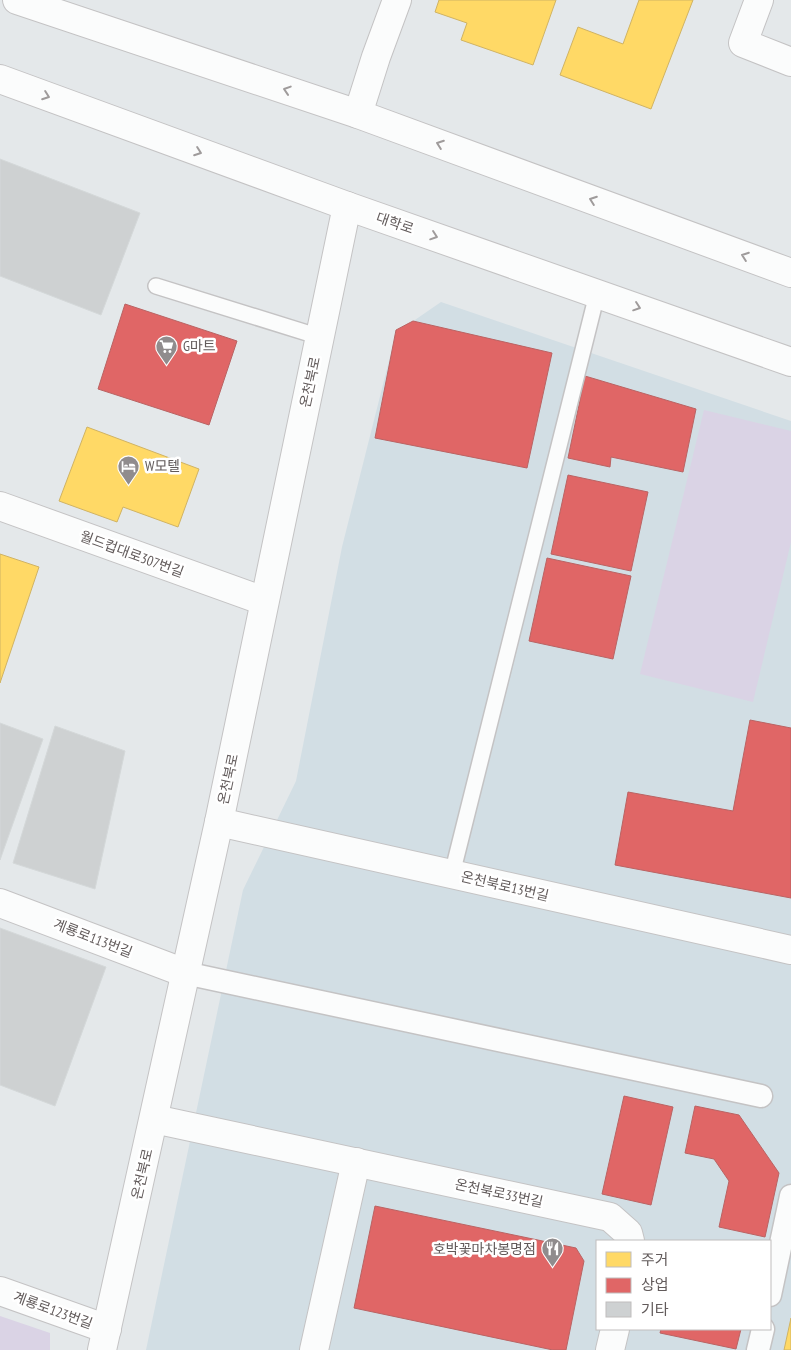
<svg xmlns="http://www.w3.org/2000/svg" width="791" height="1350" viewBox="0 0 791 1350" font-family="'PT Sans Narrow','Noto Sans KR',sans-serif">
<rect width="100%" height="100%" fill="#e4e8ea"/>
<path fill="#d2dee4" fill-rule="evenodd" d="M441,302L791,421V1350H146L243,890L296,781L342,547L396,333ZM597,1241H770V1329H597Z"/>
<g fill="#dad3e5">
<polygon points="704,410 791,431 791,542 753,702 640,674"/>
<polygon points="0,1316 50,1333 50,1350 0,1350"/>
</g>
<g fill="#ffd966" stroke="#d0b363">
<polygon points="439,0 556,0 533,65 461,40 467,23 435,12"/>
<polygon points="639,0 693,0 651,109 560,75 578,27 623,44"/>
<polygon points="87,427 199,469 178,527 123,507 117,522 59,501"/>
<polygon points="0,554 39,567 0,683"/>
<polygon points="791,1318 791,1350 784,1350"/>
</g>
<g fill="#e06666" stroke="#ba6363">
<polygon points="125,304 237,341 209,425 98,389"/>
<polygon points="413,321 552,353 527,468 375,438 396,330"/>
<polygon points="585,376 696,409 683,472 611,457 610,467 568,458"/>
<polygon points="568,475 648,492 631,571 551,554"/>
<polygon points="547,558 631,576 613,659 529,641"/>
<polygon points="750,720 791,728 791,898 615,865 628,792 733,811"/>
<polygon points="624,1096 673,1107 651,1205 602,1194"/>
<polygon points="695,1106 739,1115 779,1173 765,1237 719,1227 729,1181 714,1159 685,1153"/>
<polygon points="375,1206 576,1248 584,1261 566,1350 553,1350 354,1308"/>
<polygon points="661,1329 741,1329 736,1349 660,1333"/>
</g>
<g fill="#ced1d2" stroke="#d4d8d9">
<polygon points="0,159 140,213 101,315 0,276"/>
<polygon points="0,723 43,739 0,860"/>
<polygon points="55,726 125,751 95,889 13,863"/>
<polygon points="0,928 106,967 55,1106 0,1085"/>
</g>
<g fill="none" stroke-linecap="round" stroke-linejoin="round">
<defs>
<g id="service">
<polyline points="156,286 320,337"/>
<polyline points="452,874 597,294"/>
</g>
<g id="pedestrian">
<polyline points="185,973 761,1096"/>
<polyline points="770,1295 791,1196"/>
<polyline points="758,1350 763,1329"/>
</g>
<g id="minor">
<polyline points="759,0 743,43 791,62"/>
<polyline points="358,114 376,57 397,0"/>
<polyline points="0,506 264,601"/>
<polyline points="219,822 791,950"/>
<polyline points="0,903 185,973"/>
<polyline points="154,1119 610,1217 628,1233 630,1241"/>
<polyline points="0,1291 107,1329"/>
<polyline points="314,1350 356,1162"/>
<polyline points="610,1350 615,1329"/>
</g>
<g id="tertiary">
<polyline points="17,0 358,114 791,273"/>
<polyline points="0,79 347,206 791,362"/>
<polyline points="102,1350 219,822 347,206"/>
</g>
</defs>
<use href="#service" stroke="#c4c3c4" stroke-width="18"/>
<use href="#pedestrian" stroke="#c4c3c4" stroke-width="25"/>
<use href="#minor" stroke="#c4c3c4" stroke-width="30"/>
<use href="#tertiary" stroke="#c4c3c4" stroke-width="30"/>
<use href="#service" stroke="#fbfcfc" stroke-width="15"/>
<use href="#pedestrian" stroke="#fbfcfc" stroke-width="22"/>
<use href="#minor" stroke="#fbfcfc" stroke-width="28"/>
<use href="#tertiary" stroke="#fbfcfc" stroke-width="28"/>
</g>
<defs><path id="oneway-chevron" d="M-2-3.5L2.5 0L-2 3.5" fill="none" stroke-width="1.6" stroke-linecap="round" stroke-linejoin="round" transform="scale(1.25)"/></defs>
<g stroke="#9f9b9b">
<use href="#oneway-chevron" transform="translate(287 90) rotate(-162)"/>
<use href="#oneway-chevron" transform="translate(46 96) rotate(20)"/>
<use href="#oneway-chevron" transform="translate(440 144) rotate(-160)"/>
<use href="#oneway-chevron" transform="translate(198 152) rotate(20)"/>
<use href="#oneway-chevron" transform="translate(593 200) rotate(-160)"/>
<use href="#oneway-chevron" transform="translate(434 236) rotate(19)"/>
<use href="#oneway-chevron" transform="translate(745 256) rotate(-160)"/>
<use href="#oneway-chevron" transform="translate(637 307) rotate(19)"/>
</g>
<defs>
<symbol id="supermarket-pin" viewBox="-11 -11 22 30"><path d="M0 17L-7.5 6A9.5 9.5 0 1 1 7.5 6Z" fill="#908c8d" stroke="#fff"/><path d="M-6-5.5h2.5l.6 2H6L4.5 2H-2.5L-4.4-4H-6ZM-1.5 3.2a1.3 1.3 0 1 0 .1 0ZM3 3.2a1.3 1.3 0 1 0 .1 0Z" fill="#fff"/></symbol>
<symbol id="hotel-pin" viewBox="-11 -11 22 30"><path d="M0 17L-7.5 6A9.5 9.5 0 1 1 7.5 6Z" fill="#908c8d" stroke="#fff"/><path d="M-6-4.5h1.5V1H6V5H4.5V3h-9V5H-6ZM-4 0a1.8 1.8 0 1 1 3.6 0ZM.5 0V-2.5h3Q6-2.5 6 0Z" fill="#fff"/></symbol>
<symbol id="restaurant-pin" viewBox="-11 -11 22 30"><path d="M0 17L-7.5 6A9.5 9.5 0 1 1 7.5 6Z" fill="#908c8d" stroke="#fff"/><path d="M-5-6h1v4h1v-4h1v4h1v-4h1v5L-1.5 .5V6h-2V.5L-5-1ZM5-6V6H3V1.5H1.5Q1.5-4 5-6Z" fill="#fff"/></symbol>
</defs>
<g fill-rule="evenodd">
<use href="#supermarket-pin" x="154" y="334" width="25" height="34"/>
<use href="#hotel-pin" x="116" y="454" width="25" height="34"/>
<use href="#restaurant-pin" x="540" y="1236" width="25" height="34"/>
</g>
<g text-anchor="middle" stroke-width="5" stroke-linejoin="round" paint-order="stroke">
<g font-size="14" fill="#625b5b" stroke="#fff">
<text transform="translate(395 223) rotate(19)" y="5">대학로</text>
<text transform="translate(310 382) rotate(-78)" y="5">온천북로</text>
<text transform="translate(132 554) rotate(20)" y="5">월드컵대로307번길</text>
<text transform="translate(228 779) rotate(-78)" y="5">온천북로</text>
<text transform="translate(505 886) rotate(13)" y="5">온천북로13번길</text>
<text transform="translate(93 938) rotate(21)" y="5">계룡로113번길</text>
<text transform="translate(142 1174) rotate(-77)" y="5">온천북로</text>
<text transform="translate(499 1193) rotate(12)" y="5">온천북로33번길</text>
<text transform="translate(53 1310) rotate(20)" y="5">계룡로123번길</text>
</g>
<g font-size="14" fill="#625b5b" stroke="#fff" text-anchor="start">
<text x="183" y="351">G마트</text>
<text x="145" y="471">W모텔</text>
<text x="536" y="1254" text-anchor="end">호박꽃마차봉명점</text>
</g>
</g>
<rect x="596" y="1240" width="175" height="90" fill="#ffffff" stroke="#c0bdbd"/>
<rect x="606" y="1252" width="25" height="15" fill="#ffd966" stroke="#c0bdbd"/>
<text x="641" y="1265" font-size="15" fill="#625b5b">주거</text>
<rect x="606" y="1278" width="25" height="15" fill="#e06666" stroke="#c0bdbd"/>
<text x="641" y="1290" font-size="15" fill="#625b5b">상업</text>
<rect x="606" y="1302" width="25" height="15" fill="#ced1d2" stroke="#c0bdbd"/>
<text x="641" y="1315" font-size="15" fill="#625b5b">기타</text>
</svg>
